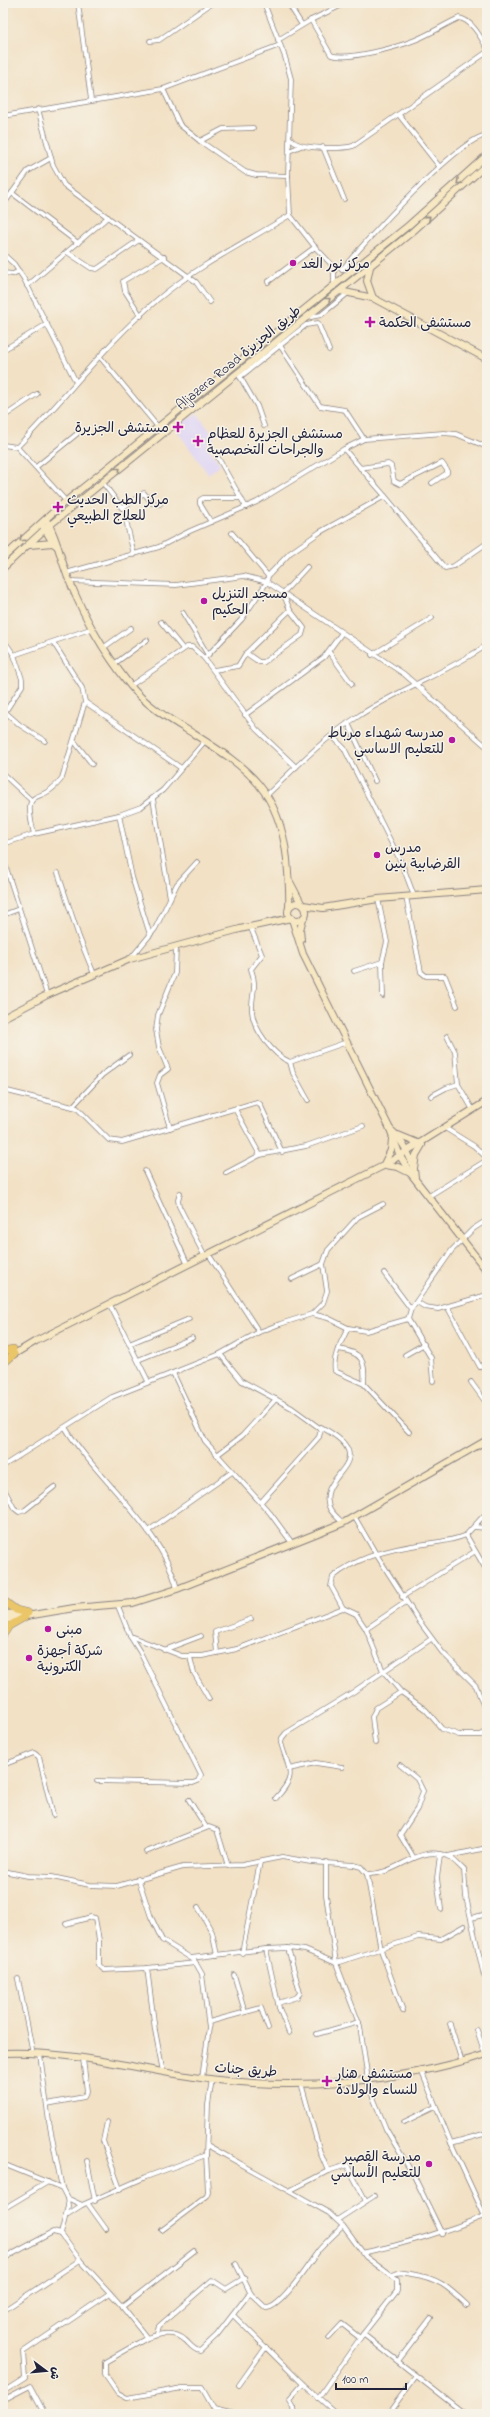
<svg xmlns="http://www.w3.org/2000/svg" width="490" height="2417" viewBox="0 0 490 2417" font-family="'Indie Flower','Playpen Sans Arabic',sans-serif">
<rect width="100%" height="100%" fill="#f7f3e8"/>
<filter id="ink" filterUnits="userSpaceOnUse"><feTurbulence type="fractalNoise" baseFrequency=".025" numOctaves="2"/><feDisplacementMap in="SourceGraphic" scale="8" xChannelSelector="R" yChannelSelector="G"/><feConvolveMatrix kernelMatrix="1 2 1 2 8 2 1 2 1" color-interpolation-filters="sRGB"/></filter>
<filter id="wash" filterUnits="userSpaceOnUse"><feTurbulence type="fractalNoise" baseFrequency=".012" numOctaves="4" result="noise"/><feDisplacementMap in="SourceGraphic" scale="16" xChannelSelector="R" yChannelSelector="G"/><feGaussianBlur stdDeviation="0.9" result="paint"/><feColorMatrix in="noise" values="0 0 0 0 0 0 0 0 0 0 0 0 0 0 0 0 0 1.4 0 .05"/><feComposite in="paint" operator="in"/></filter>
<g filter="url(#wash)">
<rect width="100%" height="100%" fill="#f2e1c5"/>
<polygon fill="#dfd5f5" points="197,413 215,438 206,445 221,465 208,474 175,428"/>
</g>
<g filter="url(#ink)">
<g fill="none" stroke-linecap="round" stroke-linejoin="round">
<defs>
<g id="street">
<polyline points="78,3 91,100"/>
<polyline points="264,3 285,57 291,79 288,176 290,215 315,247 334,267 354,269"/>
<polyline points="288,3 302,25"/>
<path d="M311,20L331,55C347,61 398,47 415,40C430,34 444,25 459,18C472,20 481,38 487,48"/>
<polyline points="278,40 311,20 346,3"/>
<polyline points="150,41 159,40 212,3"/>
<polyline points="163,89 180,125 200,141 245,172 256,175 288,176"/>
<polyline points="38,109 53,165 64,185 196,282 210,302"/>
<polyline points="399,115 439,166"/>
<polyline points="3,116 163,89 280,45"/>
<path d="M291,139C297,150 341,149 353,146L487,52"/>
<polyline points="200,141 223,129 253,128"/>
<polyline points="323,147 344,199"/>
<polyline points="289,151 301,146"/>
<polyline points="12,193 78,243"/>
<polyline points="3,205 28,171 51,158"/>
<polyline points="67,252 91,268 97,269 139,240"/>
<polyline points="3,254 14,264 24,279 76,382"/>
<path d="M342,270C362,244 459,138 487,135"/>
<polyline points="3,273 13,274 19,271"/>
<polyline points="268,282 315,247"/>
<polyline points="27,286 108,217"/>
<polyline points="334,287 334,267"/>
<polyline points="141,316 125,291 123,281 164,257"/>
<polyline points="306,318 321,315 348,293"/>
<polyline points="277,341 320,406 345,410 364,439"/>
<polyline points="3,350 47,324"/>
<polyline points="100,357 158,427"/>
<polyline points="239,375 257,406 264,426"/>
<polyline points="240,377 306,325 318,323 329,350"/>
<polyline points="3,417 37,394"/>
<polyline points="3,445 17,447 66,501"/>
<path d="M17,447C65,399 106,343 157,300C197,266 246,242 290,215"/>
<polyline points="344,449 364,439 444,433 456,434 487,447"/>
<polyline points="217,456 246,507"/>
<polyline points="36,467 78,433"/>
<polyline points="360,468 388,464 391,466 394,481 400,484 442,463 447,470 447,473 432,483"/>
<polyline points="103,483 122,508 144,493 152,503 160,504"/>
<polyline points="126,520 134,555"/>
<polyline points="211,522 200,504 200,500 203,498 241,498"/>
<polyline points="232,533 268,576"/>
<polyline points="3,547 8,552"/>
<polyline points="66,573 159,547 190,531 257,502 344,449 385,496"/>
<polyline points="69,581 176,585 244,576 267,582 404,674 487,747"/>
<polyline points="183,613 208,655"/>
<polyline points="161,622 183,649"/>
<polyline points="3,639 14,655 90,629"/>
<polyline points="103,648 131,628"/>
<polyline points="329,652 352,684"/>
<polyline points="246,653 259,662 264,662 302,635 304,628 290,610 283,593 307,567"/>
<polyline points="372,655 432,618"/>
<polyline points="204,658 256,729 296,767"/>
<polyline points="114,664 147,640"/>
<polyline points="214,670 238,666 246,653 290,610"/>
<polyline points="130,686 187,647 192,647 204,658 208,655 242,619 267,582 268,576 290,553 320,532 385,496 445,568 454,566 487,543"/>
<polyline points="85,702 181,768"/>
<polyline points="3,710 20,725 45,741"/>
<polyline points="5,712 22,686 22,679 14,655"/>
<polyline points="245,715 324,657 341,634"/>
<polyline points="348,723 375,781"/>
<polyline points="332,736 344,748 402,864 414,896"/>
<polyline points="74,741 92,764"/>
<polyline points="3,774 31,800"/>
<path d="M268,794C296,767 324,738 357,717C399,689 446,673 487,645"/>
<polyline points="153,799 170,898"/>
<polyline points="119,815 132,877 150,935"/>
<path d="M34,834C21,781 40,809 62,778L85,702L82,688L53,642"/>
<polyline points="3,844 34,834 119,815 141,807 163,790 205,741"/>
<polyline points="3,858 47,995"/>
<polyline points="58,873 79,937 94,974"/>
<polyline points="406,897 421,972 426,976 445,976 457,1006"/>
<polyline points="378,899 387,942 382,962 383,996"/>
<polyline points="3,915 19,909"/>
<path d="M250,926L262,955L251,969C258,988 251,994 252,1011C253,1029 273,1055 290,1062L347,1042"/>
<polyline points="131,958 155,929 177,884 197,862"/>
<polyline points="354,971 382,962"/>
<polyline points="447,1036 455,1052 458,1084 473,1110"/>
<polyline points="290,1062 293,1073 308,1100"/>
<polyline points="3,1090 77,1108 109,1140 122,1142 257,1102 260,1104 282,1152"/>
<polyline points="431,1096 446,1088 458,1084"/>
<polyline points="73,1106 102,1075 129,1055"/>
<polyline points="235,1109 260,1155 306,1146 363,1126"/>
<polyline points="170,1128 157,1083 160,1075 168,1069 159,1047 156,1030 158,1015 175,973 176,947"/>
<polyline points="445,1128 474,1146 487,1158"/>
<polyline points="145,1171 188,1265"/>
<polyline points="226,1173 260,1155"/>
<polyline points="180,1193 178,1200 179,1206 205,1257"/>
<polyline points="429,1196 487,1160"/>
<polyline points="209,1255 259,1332"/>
<polyline points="384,1273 411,1309"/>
<polyline points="292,1279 323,1264"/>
<polyline points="417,1302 425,1307 438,1309 487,1295"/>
<polyline points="110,1305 148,1381"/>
<polyline points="448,1308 480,1367"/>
<polyline points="312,1314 323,1303 327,1291 323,1264 328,1250 358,1217 383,1204"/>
<polyline points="408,1319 411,1309 452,1250 473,1229 487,1220"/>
<polyline points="408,1319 431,1358 433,1381"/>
<path d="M348,1328C342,1341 332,1356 335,1371L364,1384L409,1432"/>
<polyline points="129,1344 189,1319"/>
<path d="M338,1349C362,1352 366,1360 364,1384"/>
<polyline points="220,1354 242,1381 292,1408 321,1429 319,1437 261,1502"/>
<polyline points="405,1355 424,1344"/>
<polyline points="138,1360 192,1338"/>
<polyline points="173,1373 205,1441 270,1513 292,1543"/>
<polyline points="471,1382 487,1404"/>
<path d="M65,1427C96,1479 164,1530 177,1589"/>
<path d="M321,1427C387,1462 313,1474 330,1509C333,1514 339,1519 343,1523"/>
<polyline points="217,1455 242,1436 276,1399"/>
<polyline points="3,1466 112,1397 220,1354 259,1332 280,1324 312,1314 328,1318 348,1328 366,1331 408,1319"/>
<polyline points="3,1487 14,1508 19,1512 25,1510 54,1487"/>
<polyline points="354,1516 376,1554 419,1621 442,1652 476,1686 487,1715"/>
<polyline points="474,1527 487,1528"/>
<polyline points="148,1531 232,1472"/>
<polyline points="466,1535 487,1512"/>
<polyline points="402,1597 474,1552"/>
<polyline points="118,1606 130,1636 182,1656 202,1656 237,1649 343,1608 356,1614 366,1629 406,1602"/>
<path d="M343,1608L331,1586L333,1577C356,1557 394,1548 425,1544C440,1542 452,1541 466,1535L487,1571"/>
<polyline points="366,1629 383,1671 401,1692 426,1710 442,1729 459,1735 481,1735 487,1731"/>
<polyline points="164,1650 201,1636"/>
<polyline points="217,1653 215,1632 251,1619"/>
<polyline points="190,1657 194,1673 209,1699"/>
<polyline points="375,1743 372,1717 376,1708 401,1692"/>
<polyline points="3,1765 34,1753 39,1757 53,1815"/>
<polyline points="400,1765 417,1779 423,1791 417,1809 400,1835 414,1858"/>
<polyline points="289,1769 316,1763 342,1767"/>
<polyline points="97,1781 193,1783 198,1781 201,1775 140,1652 130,1636"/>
<path d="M276,1798C298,1775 289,1771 281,1743L282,1738L286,1733L353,1692L431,1639"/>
<polyline points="189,1800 206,1827"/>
<polyline points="146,1852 209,1827 217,1830 228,1866"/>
<polyline points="440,1855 437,1878 441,1909"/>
<polyline points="448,1856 487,1848"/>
<polyline points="326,1862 326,1895 336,1963 360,2026 367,2073 366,2080 386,2129 414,2176 442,2234"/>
<path d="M3,1871L28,1876L52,1877L90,1885L117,1886L183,1867L242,1865L282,1857L311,1862L354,1865L361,1867L367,1874C396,1876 418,1844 447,1856C453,1858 459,1866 464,1870L466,1897L484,1976"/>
<polyline points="367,1874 381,1950 403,2011"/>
<polyline points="138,1878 151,1917 162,1940 194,1960 202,1974 209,2028 202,2078"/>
<polyline points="198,1907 212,1932 217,1955"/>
<polyline points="471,1918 487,1914"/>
<polyline points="66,1924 91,1917 95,1918 99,1940 99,1965 104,1970 147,1968 196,1963"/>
<polyline points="266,1949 279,2008 289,2033"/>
<polyline points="242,1953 260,1862"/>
<polyline points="191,1958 266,1949 288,1948 305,1950 336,1963 418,1937 441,1939 464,1926"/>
<polyline points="147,1968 155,2030 163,2072"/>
<polyline points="234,1975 245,2012"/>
<polyline points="18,1979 33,2054"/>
<polyline points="278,2003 297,1997 300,1993 288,1948"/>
<polyline points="209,2022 261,2008 268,2028"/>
<polyline points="450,2024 462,2062"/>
<polyline points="477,2030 485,2054"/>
<polyline points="317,2034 359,2022"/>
<polyline points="40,2054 49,2122 62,2188"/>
<polyline points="421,2070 451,2143 487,2221"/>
<polyline points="47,2104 84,2097 87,2091 83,2059"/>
<polyline points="107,2122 103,2141 120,2189"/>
<polyline points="404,2122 435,2107"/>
<polyline points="451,2143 487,2133"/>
<polyline points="207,2145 329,2213 343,2226 366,2257 397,2280 397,2291 363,2334 318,2398"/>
<polyline points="87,2161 95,2201"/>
<polyline points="3,2164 62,2188 67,2198 68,2206 61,2234 80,2260 3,2311"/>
<polyline points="328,2171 347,2165 366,2201"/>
<polyline points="291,2190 328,2171 320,2152 301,2083"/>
<polyline points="67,2198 82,2205"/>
<polyline points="88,2204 106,2229"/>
<polyline points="3,2209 48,2182"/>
<polyline points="68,2214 82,2205 146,2177 206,2155"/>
<polyline points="337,2220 374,2196"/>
<polyline points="162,2230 207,2196 208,2192 206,2155 208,2105 212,2079"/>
<path d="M362,2253C406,2244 445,2232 487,2215"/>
<polyline points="3,2259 53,2232 61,2234"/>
<path d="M80,2260L120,2304L147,2338C159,2334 174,2330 185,2340C190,2344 193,2350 200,2351L217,2335L248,2295L251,2294L266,2308C281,2309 309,2263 319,2250C326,2242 335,2234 343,2226"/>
<polyline points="236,2264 251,2294"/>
<path d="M393,2275C399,2271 404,2273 411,2274C438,2278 447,2286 467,2305"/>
<polyline points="122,2307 194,2251"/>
<polyline points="233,2315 303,2384 337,2414"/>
<polyline points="157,2334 159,2326 212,2280 226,2289 244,2278"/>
<polyline points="363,2334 465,2414"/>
<polyline points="147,2338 105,2362 105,2374 118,2393 127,2398 182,2388 202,2388 214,2409 234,2414"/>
<polyline points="329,2338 342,2324 360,2338"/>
<polyline points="398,2361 431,2318"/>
<polyline points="239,2385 266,2347"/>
<polyline points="3,2392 25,2378 23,2352 110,2293"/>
<polyline points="3,2400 30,2386 45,2414"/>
<polyline points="294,2414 293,2407 289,2400 303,2384"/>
<polyline points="388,2414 416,2376"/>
</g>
<g id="secondary">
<polyline points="370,267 367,281 373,298"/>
<polyline points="340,291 373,298 487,359"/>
<path d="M48,523C58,541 61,561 69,580C86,621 102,649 129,684C146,706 171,720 194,734C249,769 279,790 287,859C288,874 290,891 289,907"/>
<polyline points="43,526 53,543 57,546"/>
<polyline points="29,545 53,543"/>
<polyline points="3,558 60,506 409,225 487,155"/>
<polyline points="3,568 45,529 412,232 487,164"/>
<polyline points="290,882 301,903"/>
<circle cx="297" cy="912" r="9"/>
<polyline points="303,905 323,908 378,899 487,890"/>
<polyline points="292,919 303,954 390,1129 400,1156 411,1174 487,1271"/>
<polyline points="301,940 300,930 303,918"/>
<polyline points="3,1018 47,995 130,959 240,929 291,918"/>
<path d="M390,1129C402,1139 414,1161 415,1177"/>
<polyline points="398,1135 420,1144"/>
<polyline points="385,1165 398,1167 410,1173"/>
<polyline points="383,1166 391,1150 392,1139"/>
<polyline points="414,1168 416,1155 422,1145"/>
<polyline points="11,1356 36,1341 383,1166 487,1101"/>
<polyline points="3,1614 22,1613"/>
<polyline points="3,1620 74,1608 133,1603 177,1589 343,1523 487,1440"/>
<path d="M3,2053C69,2050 136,2069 201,2078C295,2091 397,2083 487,2054"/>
</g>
<g id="primary">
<polyline points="3,1351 13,1349"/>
<polyline points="3,1364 14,1354"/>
<polyline points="3,1600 16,1610 28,1613"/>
<polyline points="3,1635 9,1626 25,1617"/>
</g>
</defs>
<use href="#street" stroke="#8a8280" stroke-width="5.5"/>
<use href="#secondary" stroke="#8a8280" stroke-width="8"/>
<use href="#primary" stroke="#8a8280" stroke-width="8"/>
<use href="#street" stroke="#fff" stroke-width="4"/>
<use href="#secondary" stroke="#f7e8c3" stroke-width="6"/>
<use href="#primary" stroke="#ebc669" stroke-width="7"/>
</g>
<defs><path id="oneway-chevron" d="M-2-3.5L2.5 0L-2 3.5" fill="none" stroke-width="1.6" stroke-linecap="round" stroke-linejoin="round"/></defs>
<g stroke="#978f86">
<use href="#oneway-chevron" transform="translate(459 182) rotate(137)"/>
<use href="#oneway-chevron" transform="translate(428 218) rotate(-40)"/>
<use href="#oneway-chevron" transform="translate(328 300) rotate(-39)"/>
<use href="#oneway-chevron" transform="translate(118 470) rotate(-39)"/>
<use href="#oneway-chevron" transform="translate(22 539) rotate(137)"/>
</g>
</g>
<g fill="#b5179e" stroke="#f7f3e8" stroke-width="1.5">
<circle cx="293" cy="263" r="4"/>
<path d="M368 316h4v4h4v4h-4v4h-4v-4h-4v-4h4z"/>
<path d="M176 421h4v4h4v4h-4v4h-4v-4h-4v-4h4z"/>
<path d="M196 435h4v4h4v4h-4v4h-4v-4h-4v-4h4z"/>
<path d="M56 501h4v4h4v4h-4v4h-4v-4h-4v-4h4z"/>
<circle cx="204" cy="601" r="4"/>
<circle cx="452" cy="740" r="4"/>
<circle cx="377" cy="855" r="4"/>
<circle cx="48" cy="1629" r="4"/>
<circle cx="29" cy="1658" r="4"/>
<path d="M325 2075h4v4h4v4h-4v4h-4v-4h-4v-4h4z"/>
<circle cx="429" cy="2164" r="4"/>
</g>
<g text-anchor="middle" stroke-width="3" stroke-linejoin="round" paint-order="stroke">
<g font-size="14" fill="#22223b" stroke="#f7f3e8" text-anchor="start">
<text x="301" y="268">مركز نور الغد</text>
<text x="379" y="327">مستشفى الحكمة</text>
<text x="169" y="432" text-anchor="end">مستشفى الجزيرة</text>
<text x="207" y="438">مستشفى الجزيرة للعظام<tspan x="207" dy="16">والجراحات التخصصية</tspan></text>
<text x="67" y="504">مركز الطب الحديث<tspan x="67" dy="16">للعلاج الطبيعي</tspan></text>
<text x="212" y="598">مسجد التنزيل<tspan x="212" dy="16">الحكيم</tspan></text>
<text x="444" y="737" text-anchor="end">مدرسه شهداء مرباط<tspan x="444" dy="16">للتعليم الاساسي</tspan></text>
<text x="385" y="852">مدرس<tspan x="385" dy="16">القرضابية بنين</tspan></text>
<text x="56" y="1634">مبنى</text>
<text x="37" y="1655">شركة أجهزة<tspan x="37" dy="16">الكترونية</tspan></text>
<text x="336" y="2078">مستشفى هنار<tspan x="336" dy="16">للنساء والولادة</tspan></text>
<text x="421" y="2161" text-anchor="end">مدرسة القصير<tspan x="421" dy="16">للتعليم الأساسي</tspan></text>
</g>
<g font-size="14" fill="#22223b" stroke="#f7f3e8">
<text transform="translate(238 357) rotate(-39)" y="5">Aljazera Road طريق الجزيزة</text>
<text transform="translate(246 2069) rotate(4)" y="5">طريق جنات</text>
</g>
</g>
<rect width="490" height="2417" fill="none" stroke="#f7f3e8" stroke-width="16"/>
<g transform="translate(46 2371) rotate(106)" stroke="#f7f3e8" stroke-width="3" paint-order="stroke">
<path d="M0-3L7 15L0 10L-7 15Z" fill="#22223b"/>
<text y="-6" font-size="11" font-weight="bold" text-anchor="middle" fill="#22223b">ش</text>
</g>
<path d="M336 2383v6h70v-6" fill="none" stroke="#22223b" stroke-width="2"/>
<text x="342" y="2383" font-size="12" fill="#22223b" stroke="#f7f3e8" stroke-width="3" paint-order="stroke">100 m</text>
</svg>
